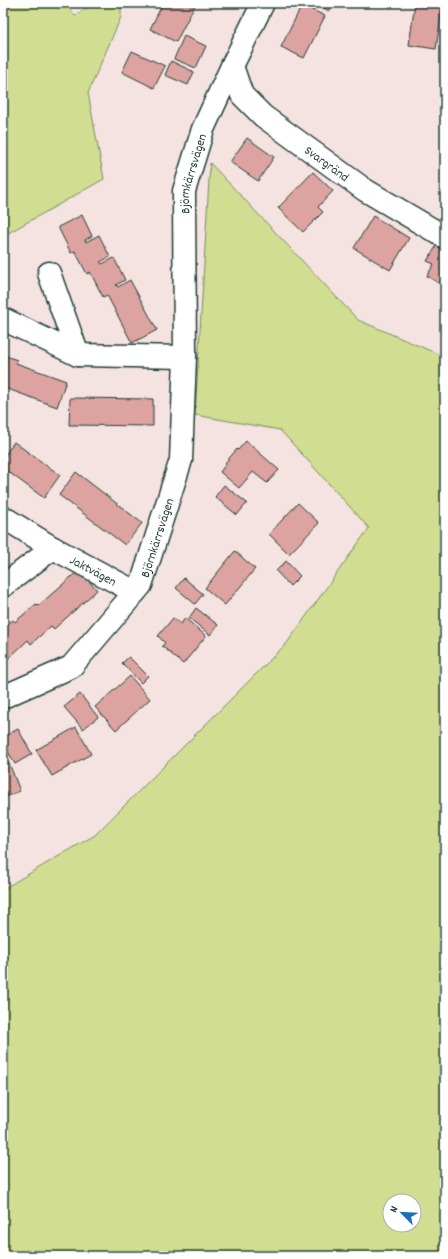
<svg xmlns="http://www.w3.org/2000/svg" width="448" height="1259" viewBox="0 0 448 1259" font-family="Dekko,sans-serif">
<rect width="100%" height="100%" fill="#f5e3e2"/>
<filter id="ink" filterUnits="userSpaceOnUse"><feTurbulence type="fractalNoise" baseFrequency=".025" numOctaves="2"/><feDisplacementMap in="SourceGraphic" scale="8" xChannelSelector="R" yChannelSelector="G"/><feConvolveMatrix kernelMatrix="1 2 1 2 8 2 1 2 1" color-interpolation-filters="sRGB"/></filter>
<g filter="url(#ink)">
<g fill="#d1dd91" stroke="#788d62" fill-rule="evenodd">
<polygon points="3,3 65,3 75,16 93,3 121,3 121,17 88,93 104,179 3,236"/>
<path d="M210,163L358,320L445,357V1256H3V889L95,835L287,643L369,528L280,430L195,415ZM390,1201H414V1225H390Z"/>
</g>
<g fill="#dda3a0" stroke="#1f3d34">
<polygon points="163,3 196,3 176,42 150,29"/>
<polygon points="314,3 333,3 329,11"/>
<polygon points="415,3 443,3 436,49 409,45"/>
<polygon points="302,5 325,16 304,58 281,47"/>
<polygon points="184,36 206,46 196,68 174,59"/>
<polygon points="132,51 165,66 154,88 122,72"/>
<polygon points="171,61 194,72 188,85 165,75"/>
<polygon points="443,85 445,85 445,111 440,111"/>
<polygon points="247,138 274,157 258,181 230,162"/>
<polygon points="313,172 333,191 318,207 323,212 303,232 278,208"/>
<polygon points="82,215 92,236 85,240 86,242 99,235 110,257 100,262 102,264 114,258 125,280 116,285 118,287 130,280 157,330 132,343 107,295 103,297 90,272 87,274 75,251 71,253 58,227"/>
<polygon points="373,216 409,238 390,270 354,248"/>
<polygon points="439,242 445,246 445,275 440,284 427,276 434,264 427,261"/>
<polygon points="3,355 17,360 16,363 66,381 57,407 5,388 6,385 3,383"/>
<polygon points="70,398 153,399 153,426 69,425"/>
<polygon points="246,441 279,470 267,483 253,472 239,488 220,472 226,464 225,463 237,449 238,450"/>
<polygon points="14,442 60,475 44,498 3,468 3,458"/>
<polygon points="76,472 142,523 125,545 59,495"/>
<polygon points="224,485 247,503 237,515 215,497"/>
<polygon points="298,503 319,523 289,554 269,534"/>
<polygon points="235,551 255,569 225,605 205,588"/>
<polygon points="286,561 300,576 290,586 276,571"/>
<polygon points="79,570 97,590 54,629 51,626 31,644 28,640 9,658 7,656 3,660 3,628 13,620 15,622 36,604 38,606"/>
<polygon points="184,578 203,594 195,604 176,588"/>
<polygon points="196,608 218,625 210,635 189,618"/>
<polygon points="173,618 181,624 185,618 206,636 183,664 162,646 165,643 158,636"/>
<polygon points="129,657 148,676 141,683 122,663"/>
<polygon points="130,676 150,699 116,730 95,707"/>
<polygon points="80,694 98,717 83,729 64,707"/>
<polygon points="76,727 91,754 52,776 36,750"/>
<polygon points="18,729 32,754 15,764 3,743 3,737"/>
<polygon points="9,763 20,791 3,798 3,765"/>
</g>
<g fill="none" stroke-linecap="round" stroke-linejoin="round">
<defs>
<g id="minor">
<path id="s1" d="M232,66L242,95L263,116L365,190L445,237"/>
<polyline points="49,273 78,355"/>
<polyline points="3,319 78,355 185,357"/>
<path id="s2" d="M3,517L53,548L135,592"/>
<polyline points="3,586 53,548"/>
<path id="s3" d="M3,697L71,667L141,585L181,460L185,357L184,191L203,129L232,66L263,3"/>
</g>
</defs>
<use href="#minor" stroke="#1f3d34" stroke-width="25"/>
<use href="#minor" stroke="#fff" stroke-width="22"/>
</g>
</g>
<g text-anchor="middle" stroke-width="4" stroke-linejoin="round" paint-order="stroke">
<g font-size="13" fill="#1f3d34" stroke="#fff">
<text dy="5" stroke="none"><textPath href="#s1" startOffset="140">Svargränd</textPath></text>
<text dy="5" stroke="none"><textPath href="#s3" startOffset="601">Björnkärrsvägen</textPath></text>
<text dy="5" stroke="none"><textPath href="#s3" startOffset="232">Björnkärrsvägen</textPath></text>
<text dy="5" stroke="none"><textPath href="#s2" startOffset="105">Jaktvägen</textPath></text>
</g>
</g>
<rect width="448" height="1259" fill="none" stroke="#fff" stroke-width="16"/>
<rect x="8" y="8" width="432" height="1243" fill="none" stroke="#1f3d34" stroke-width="1.5" filter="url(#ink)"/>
<g transform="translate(402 1213) rotate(294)"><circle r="19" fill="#ffffff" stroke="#a5b1ae"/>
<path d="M0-3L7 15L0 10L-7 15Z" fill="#1f6fb2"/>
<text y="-6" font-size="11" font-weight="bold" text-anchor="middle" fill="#1f3d34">N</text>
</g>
</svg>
